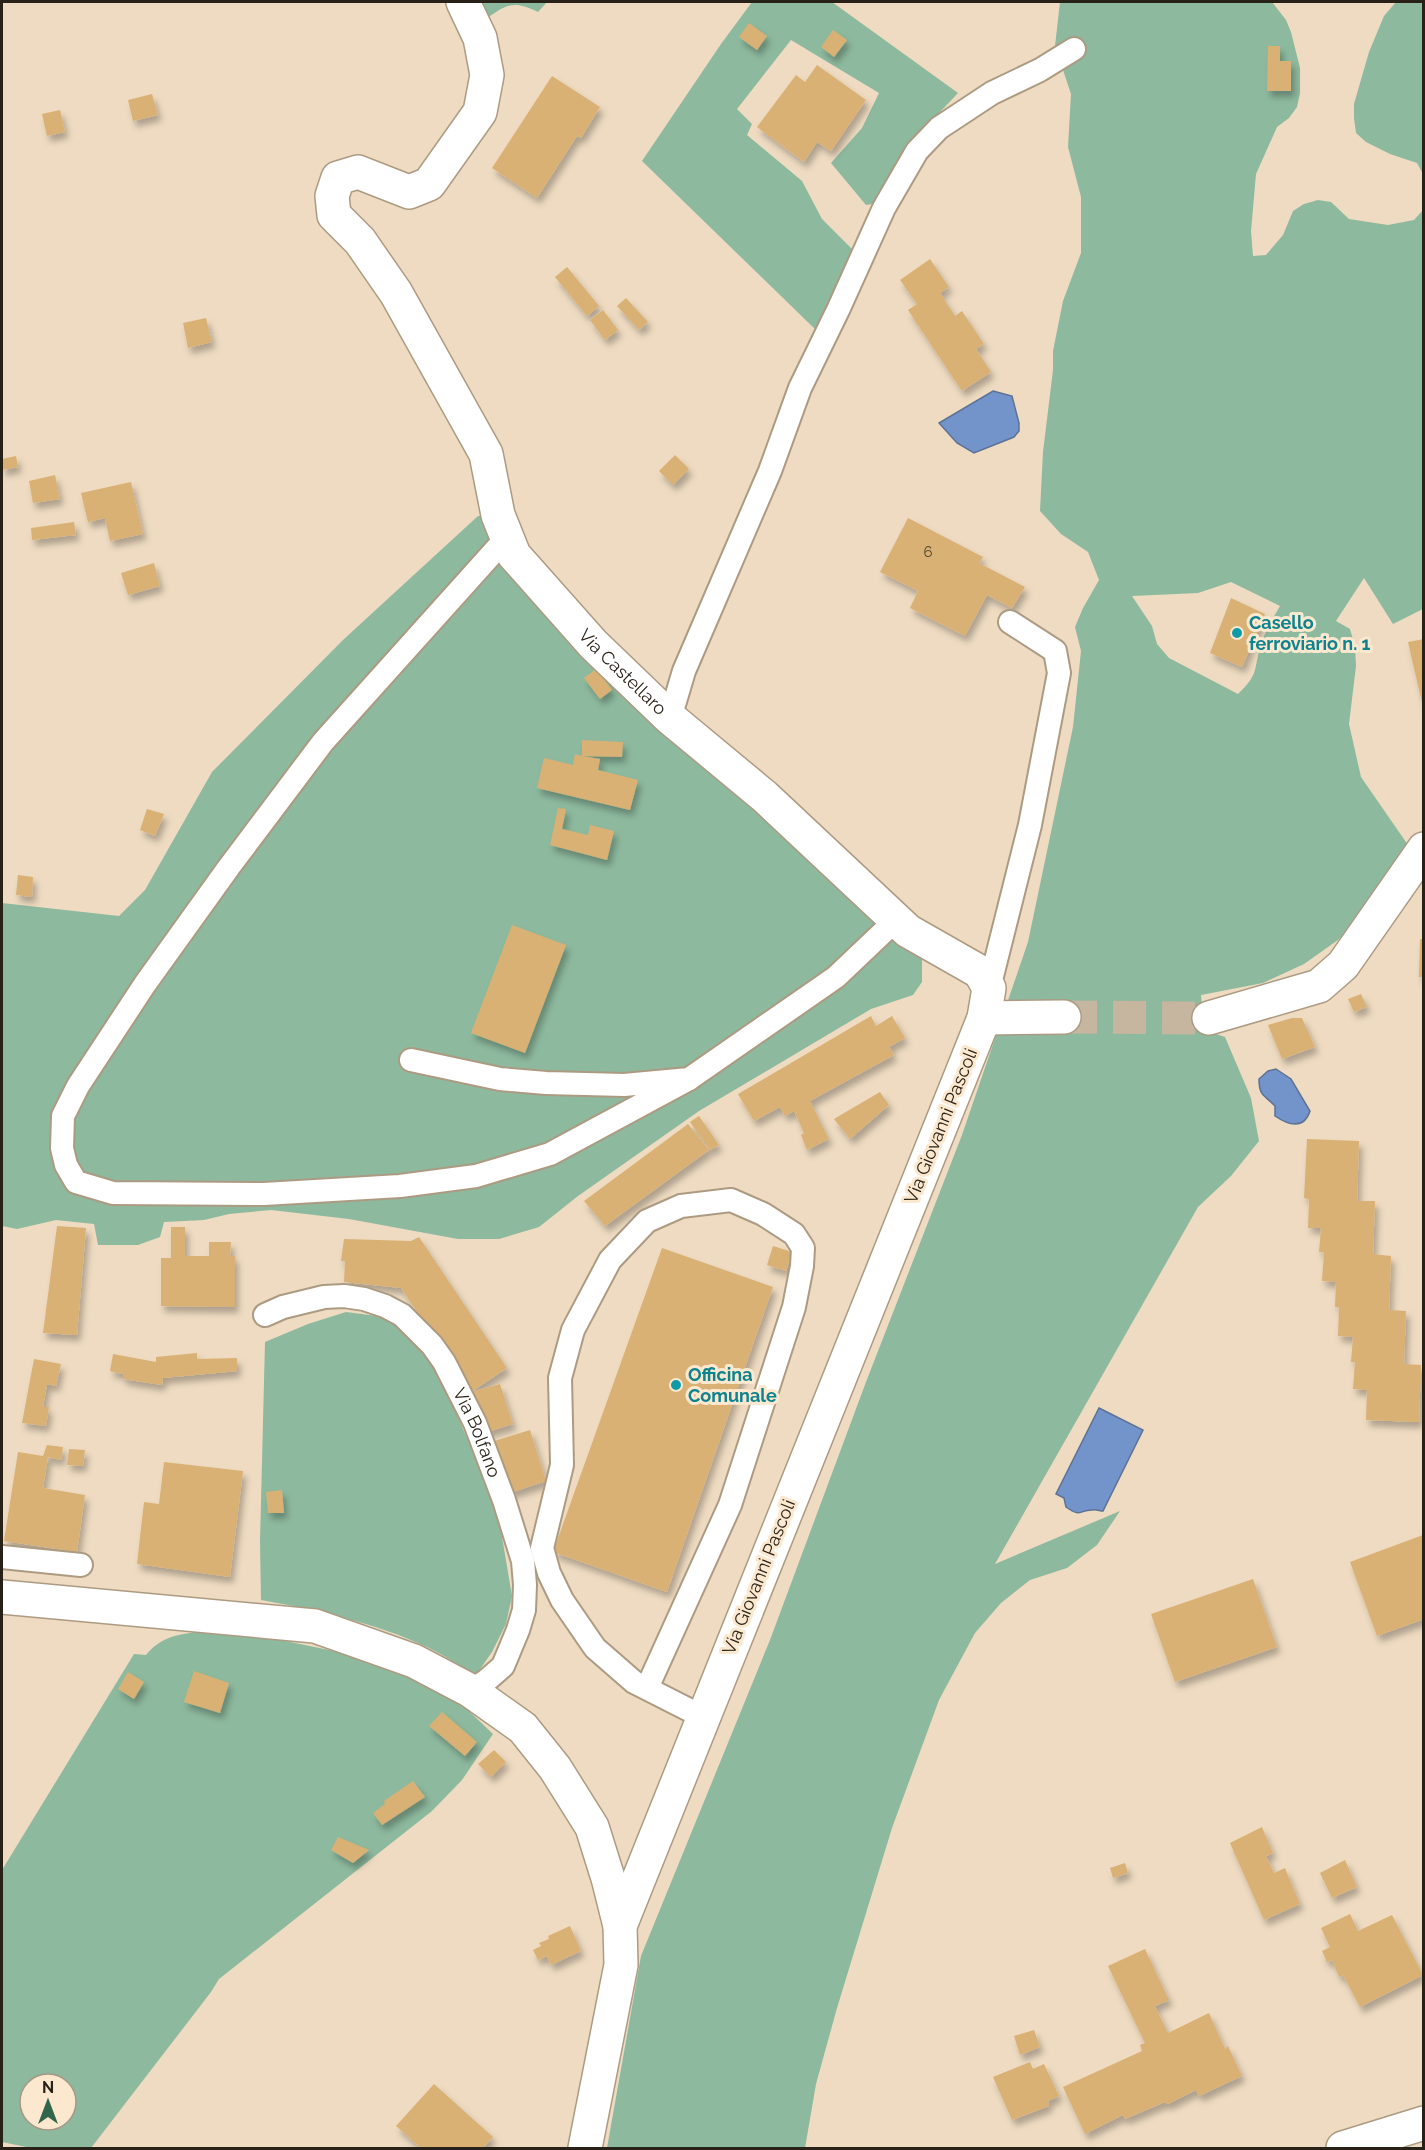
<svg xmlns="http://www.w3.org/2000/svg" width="1425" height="2150" viewBox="0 0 1425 2150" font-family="Raleway,sans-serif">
<defs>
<filter id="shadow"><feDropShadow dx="3.5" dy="6" stdDeviation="3" flood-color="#0004"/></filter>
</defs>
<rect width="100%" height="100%" fill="#eedbc1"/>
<g fill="#8db99e" fill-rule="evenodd">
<path d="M478,2H547L538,12C514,0 507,4 486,19Z"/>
<polygon points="752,2 832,2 958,93 906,148 873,204 866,205 831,163 862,128 879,93 791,40 737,109 752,124 747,135 802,181 822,219 853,250 818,332 642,161 721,44"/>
<path d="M1060,2H1272L1286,20L1291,32L1300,68V93L1297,107L1289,118L1277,127L1256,174L1251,231L1253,256L1266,255L1283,235L1293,211L1304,204L1318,200L1331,202L1349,219L1388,225L1414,220L1423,210V609L1393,624L1364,578L1336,621L1350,629L1355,647L1356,666L1349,724L1361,777L1408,845L1373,903L1338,940L1304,964L1263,983L1201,995L1204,1030L1225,1037L1251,1098L1259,1141L1231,1176L1198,1207L995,1564L1120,1511L1097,1545L1067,1568L1030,1580L1001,1603L975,1633L939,1700L892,1828L837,2008L816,2084L805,2148H607L641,1956L770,1640L866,1382L962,1135L1028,942L1073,727L1081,651L1075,627L1083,608L1099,580L1088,552L1061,534L1040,511L1043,452L1053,370V351L1063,301L1081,253V197L1068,147L1071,94L1055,46ZM1231,582L1280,606C1273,618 1266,630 1261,644C1253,670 1260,673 1238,694L1169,658L1157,644L1152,626L1132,596L1198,593Z"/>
<polygon points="1396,2 1423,2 1423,174 1417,163 1390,154 1366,142 1356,133 1354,118 1354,104 1369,52 1384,16"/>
<polygon points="478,516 498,516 510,542 887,916 922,959 922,982 913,995 871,1009 699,1111 578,1196 539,1227 499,1239 458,1239 349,1219 271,1210 229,1214 204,1220 164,1222 160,1237 138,1245 98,1245 94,1224 56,1220 17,1229 2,1226 2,903 119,916 145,890 212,772 343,640"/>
<path d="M346,1312L385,1317L401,1327L425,1351L443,1384L480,1467L500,1525L512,1596L506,1624L492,1652L476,1675C460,1666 444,1655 427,1647C375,1623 318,1610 261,1600L260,1541L265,1342L308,1324Z"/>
<path d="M196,1632L266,1637L334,1651L413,1675L452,1695L493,1734L462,1780L432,1811L219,1979L211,1992L91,2148H31L2,2142V1870L134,1654L146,1655C160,1638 175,1635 196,1632ZM30,2084H66V2120H30Z"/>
</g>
<g fill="#7294cb" stroke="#5c7295" stroke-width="1.5">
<polygon points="993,391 1012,396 1019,423 1019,431 1014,437 974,453 957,443 939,423"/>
<path d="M1276,1069L1291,1079L1310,1111C1304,1130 1288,1125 1275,1116V1106C1265,1095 1259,1097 1259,1079L1268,1071Z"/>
<path d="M1099,1408L1143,1430L1103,1511C1100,1511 1096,1509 1092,1510C1078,1510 1082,1518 1066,1507L1064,1498L1056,1494Z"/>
</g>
<g fill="#dab174" filter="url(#shadow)">
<polygon points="749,23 767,36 757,50 739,37"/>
<polygon points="833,30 847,40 834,57 821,47"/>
<polygon points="1268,46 1280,46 1280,61 1291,61 1291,91 1267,91"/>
<polygon points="817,65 866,100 831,151 817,142 804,162 757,127 796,75 805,82"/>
<polygon points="552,76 600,107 581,138 577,136 537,198 492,168"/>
<polygon points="152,94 158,115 133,121 128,100"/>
<polygon points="60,110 65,132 47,136 42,114"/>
<polygon points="930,259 949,287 940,293 955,316 962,311 984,344 976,349 991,372 962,391 908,310 917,304 900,280"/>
<polygon points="567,267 599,306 587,316 555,277"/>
<polygon points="626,298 648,322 639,330 617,306"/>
<polygon points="603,310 618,330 605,340 590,320"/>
<polygon points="206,318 212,342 188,348 183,323"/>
<polygon points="675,455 689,469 673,485 659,471"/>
<polygon points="16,456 18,467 2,470 2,459"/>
<polygon points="55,475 60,499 33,503 29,481"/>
<polygon points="131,482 143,534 110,541 105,518 88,522 81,493"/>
<polygon points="908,518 983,557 979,563 1025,587 1012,608 987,595 965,636 910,608 918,591 880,572"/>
<polygon points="74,522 76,535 32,540 31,528"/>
<polygon points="154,563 160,586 128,595 121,573"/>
<polygon points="1231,598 1265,614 1242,667 1210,653"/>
<polygon points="1424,639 1424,707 1423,707 1408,642"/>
<polygon points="596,669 612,690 600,699 584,678"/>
<polygon points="582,740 623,742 622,757 582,756 600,759 598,770 638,780 630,810 537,788 544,758 573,765 575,754 582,756"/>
<polygon points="558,808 566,809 562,829 588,835 590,825 614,831 607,860 550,845"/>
<polygon points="147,809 164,814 155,836 140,830"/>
<polygon points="18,875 33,877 32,897 16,895"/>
<polygon points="512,925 566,945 525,1053 471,1033"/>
<polygon points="1420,939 1424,939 1424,977 1419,977"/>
<polygon points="1361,994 1367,1007 1354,1012 1348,999"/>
<polygon points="871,1016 876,1026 892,1016 905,1038 889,1047 894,1055 810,1101 829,1139 807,1150 801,1135 804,1133 794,1111 785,1116 780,1107 754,1121 738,1094"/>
<polygon points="1292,1018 1302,1018 1315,1047 1282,1059 1268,1025"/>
<polygon points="880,1092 889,1105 850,1139 834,1119"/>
<polygon points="699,1116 719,1145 710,1150 690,1122"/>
<polygon points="688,1124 709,1150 605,1226 584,1201"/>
<polygon points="1307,1139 1359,1141 1357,1201 1375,1201 1373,1254 1391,1256 1389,1310 1406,1311 1404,1364 1421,1365 1419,1422 1366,1420 1367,1390 1353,1389 1355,1362 1351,1362 1353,1337 1338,1336 1339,1307 1335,1307 1336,1282 1322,1281 1324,1252 1319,1252 1321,1228 1308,1228 1309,1199 1304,1198"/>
<polygon points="57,1226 86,1228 77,1335 43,1333"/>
<polygon points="171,1227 185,1227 185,1256 209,1256 209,1242 231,1242 230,1256 235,1256 235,1307 161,1306 161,1258 171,1258"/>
<polygon points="419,1237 507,1368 471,1392 500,1384 513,1424 484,1433 471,1392 401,1288 344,1282 345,1261 341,1261 344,1239 411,1241"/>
<polygon points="773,1246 792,1252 786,1271 767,1265"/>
<polygon points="662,1248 773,1287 667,1592 553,1552"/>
<polygon points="197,1353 197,1359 237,1358 237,1371 163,1378 162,1385 123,1379 123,1374 110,1371 113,1354 156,1362 156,1357"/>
<polygon points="34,1359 61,1364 56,1386 47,1384 43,1407 49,1407 46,1426 22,1423"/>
<polygon points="530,1430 546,1481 507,1494 491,1442"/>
<polygon points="47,1445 63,1447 61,1460 48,1457 43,1488 85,1495 77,1552 4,1541 18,1452 43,1456"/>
<polygon points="69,1449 85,1450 83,1466 67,1465"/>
<polygon points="164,1462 243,1471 230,1577 137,1564 144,1502 159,1504"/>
<polygon points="282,1490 284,1513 268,1513 266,1492"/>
<polygon points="1423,1535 1424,1619 1377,1636 1350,1562"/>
<polygon points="1253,1579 1277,1647 1175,1682 1151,1614"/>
<polygon points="194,1671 229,1683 220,1713 184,1702"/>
<polygon points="128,1672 144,1682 134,1699 118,1689"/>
<polygon points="442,1712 477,1742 465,1756 429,1726"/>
<polygon points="494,1750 506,1762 491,1777 478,1764"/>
<polygon points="413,1781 425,1797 382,1825 373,1813 385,1804 384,1801"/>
<polygon points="1262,1827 1273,1853 1266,1856 1274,1873 1285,1868 1300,1904 1264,1920 1230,1843"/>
<polygon points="338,1837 369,1850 353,1863 331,1850"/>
<polygon points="1345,1860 1357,1887 1332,1898 1320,1873"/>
<polygon points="1125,1863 1128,1873 1113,1878 1110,1868"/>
<polygon points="1350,1914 1358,1931 1392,1915 1423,1975 1360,2007 1343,1975 1339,1977 1332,1960 1327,1962 1322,1951 1330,1947 1321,1928"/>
<polygon points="570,1926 581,1951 551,1965 547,1956 538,1960 533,1950 541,1946 539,1943 549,1939 548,1936"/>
<polygon points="1145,1949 1169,2000 1155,2006 1168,2033 1209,2013 1225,2049 1228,2046 1242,2076 1199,2096 1196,2090 1170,2103 1167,2104 1165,2102 1125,2119 1123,2115 1085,2134 1063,2087 1142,2051 1140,2045 1145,2043 1108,1966"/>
<polygon points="1034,2030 1040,2047 1020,2055 1014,2036"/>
<polygon points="1030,2062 1033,2069 1044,2064 1059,2096 1048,2101 1049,2106 1012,2120 993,2077"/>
<polygon points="434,2084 493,2137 483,2148 421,2148 396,2126"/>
</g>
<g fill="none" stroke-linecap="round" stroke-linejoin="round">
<polyline stroke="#c6b69f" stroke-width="33" stroke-dasharray="33 16" stroke-linecap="butt" points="1064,1017 1209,1018"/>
<defs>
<g id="service">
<polyline points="507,537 323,742 229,867 145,984 78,1086 63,1116 62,1148 66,1165 76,1182 113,1193 264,1194 400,1186 476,1176 550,1154 689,1079"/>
<polyline points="670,718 684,671 770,471 800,388 839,308 884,208 917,151 939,128 992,93 1040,70 1074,49"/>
<polyline points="989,988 1030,825 1059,673 1055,651 1010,622"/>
<polyline points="411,1060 500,1079 546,1083 624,1085 689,1079 836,977 896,920"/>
<path id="s1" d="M265,1315L283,1307L324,1297L344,1296L364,1299L385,1306L402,1315L432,1345L444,1362L475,1423L504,1500L523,1561L525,1585L524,1610L518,1630L503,1666L487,1680L471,1691"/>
<polyline points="2,1557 81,1565"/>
<polyline points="647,1688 730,1505 794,1307 802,1266 803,1248 794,1234 763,1214 731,1200 681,1206 647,1221 610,1260 573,1330 560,1378 562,1465 542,1548 549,1573 562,1600 595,1648 634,1682 703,1717"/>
</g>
<g id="minor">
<path id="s2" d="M463,2L480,38L487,75L480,112L429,184L409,192L358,172L338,178L332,196L334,215L360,241L396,293L486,454L498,515L514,555L593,644L670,718L764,796L908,931L980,972L989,988L984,1018L620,1926L621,1965L585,2148"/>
<polyline points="984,1018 1064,1017"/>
<polyline points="1209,1018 1319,986 1343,965 1424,849"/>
<polyline points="2,1597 315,1626 414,1661 471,1691 523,1728 555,1768 592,1827 608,1878 620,1926"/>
<polyline points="1343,2148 1424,2123"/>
</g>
</defs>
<use href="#service" stroke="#ac9b82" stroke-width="26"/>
<use href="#minor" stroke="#ac9b82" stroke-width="36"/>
<use href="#service" stroke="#fff" stroke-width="22"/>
<use href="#minor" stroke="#fff" stroke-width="33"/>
</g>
<g fill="#0f9aa8" stroke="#fbe8ce" stroke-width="2">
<circle cx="1237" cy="633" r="6"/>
<circle cx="676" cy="1385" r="6"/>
</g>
<g text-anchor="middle" stroke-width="6" stroke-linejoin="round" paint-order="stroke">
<g font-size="15" fill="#54452e">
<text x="928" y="557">6</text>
</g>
<g font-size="18" font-weight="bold" fill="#0d838f" stroke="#fbe8ce" text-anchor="start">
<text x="1249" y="629">Casello<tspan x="1249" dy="21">ferroviario n. 1</tspan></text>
<text x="688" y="1381">Officina<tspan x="688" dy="21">Comunale</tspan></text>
</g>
<g font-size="18" fill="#282117" stroke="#fbe8ce">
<text dy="6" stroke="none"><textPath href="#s2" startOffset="888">Via Castellaro</textPath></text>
<text transform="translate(941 1126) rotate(-68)" y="6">Via Giovanni Pascoli</text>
<text dy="6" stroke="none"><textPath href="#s1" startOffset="285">Via Bolfano</textPath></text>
<text transform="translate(759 1577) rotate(-68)" y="6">Via Giovanni Pascoli</text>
</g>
</g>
<rect width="1425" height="2150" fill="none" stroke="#282117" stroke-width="6"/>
<g transform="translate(48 2102)"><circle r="28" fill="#fbe8ce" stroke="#a79885" stroke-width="1.5"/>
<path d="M0-4.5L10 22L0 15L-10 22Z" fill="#31664c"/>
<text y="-9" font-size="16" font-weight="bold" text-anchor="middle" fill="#282117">N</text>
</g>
</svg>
